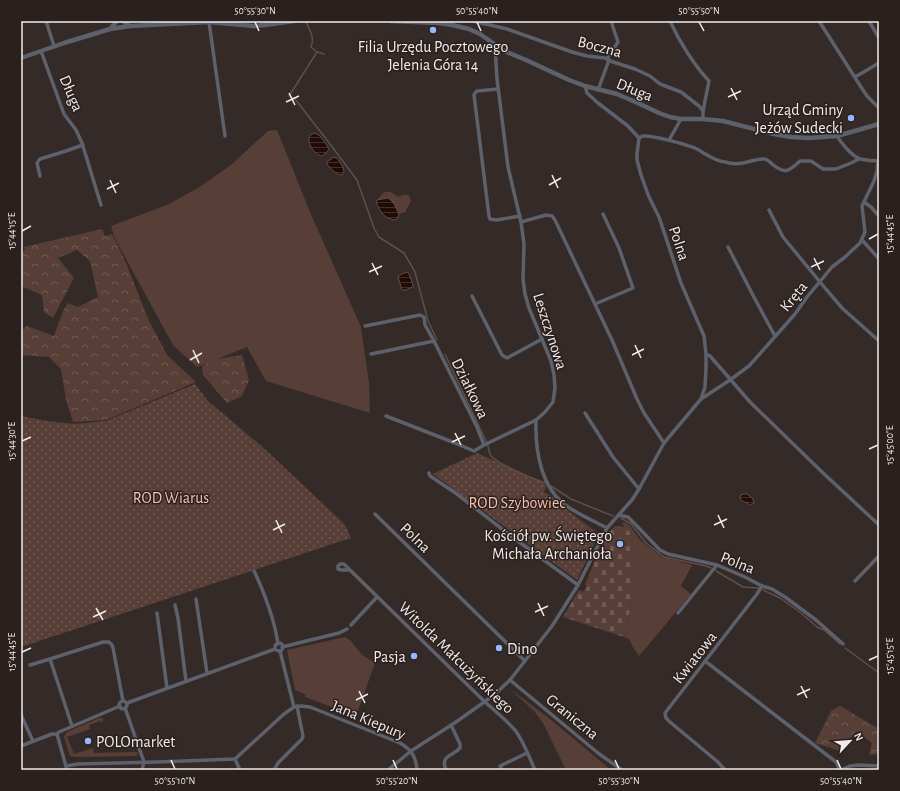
<svg xmlns="http://www.w3.org/2000/svg" width="900" height="791" viewBox="0 0 900 791" font-family="'Alegreya Sans',sans-serif">
<defs>
<pattern id="forest-crowns" width="20" height="18" patternUnits="userSpaceOnUse"><rect width="20" height="18" fill="#573f37"/><path d="M2 6a3 3 0 1 1 6 0M12 15a3 3 0 1 1 6 0" fill="none" stroke="#705b54"/></pattern>
<pattern id="cemetery-stones" width="16" height="16" patternUnits="userSpaceOnUse"><rect width="16" height="16" fill="#573f37"/><path d="M2 7V4a2 2 0 0 1 4 0v3zM10 15v-3a2 2 0 0 1 4 0v3z" fill="#705b54"/></pattern>
<pattern id="garden-dots" width="8" height="8" patternUnits="userSpaceOnUse"><rect width="8" height="8" fill="#573f37"/><path d="M2 2h.1M6 6h.1" fill="none" stroke="#705b54" stroke-width="1.8" stroke-linecap="round"/></pattern>
<pattern id="water-rules" width="6" height="5" patternUnits="userSpaceOnUse"><rect width="6" height="5" fill="#210b05"/><path d="M0 2.5h6" fill="none" stroke="#422f29"/></pattern>
</defs>
<rect width="100%" height="100%" fill="#342b28"/>
<g fill="#573f37">
<polygon points="277,130 310,212 361,327 369,383 370,413 266,381 247,347 197,367 173,345 115,239 111,226 167,205 198,188 231,165 268,131"/>
<polygon points="384,192 391,192 398,197 403,195 409,195 411,201 405,212 399,214 393,202 377,200"/>
<polygon points="622,522 626,523 630,526 641,541 662,557 692,565 681,586 691,594 639,656 633,647 629,639 624,637 632,600 632,566 635,548 631,533 624,527"/>
<polygon points="345,637 351,641 362,655 375,663 356,716 305,697 306,695 295,690 287,650"/>
<polygon points="509,688 550,719 611,770 566,770 543,723 534,711"/>
<polygon points="99,718 102,718 103,719 103,721 102,723 101,721 89,725 90,729 67,737 74,754 93,748 94,753 137,752 138,754 136,756 76,757 70,756 64,737 65,735 67,732"/>
</g>
<g fill="url(#forest-crowns)">
<polygon points="102,229 105,236 112,234 126,263 149,321 167,355 196,382 106,420 73,422 66,400 61,369 49,357 21,355 21,331 27,326 54,336 63,311 68,303 78,307 98,297 90,261 77,250 58,258 74,278 53,318 44,312 42,295 21,286 21,253 25,250 24,247"/>
<polygon points="242,355 249,380 242,396 227,403 203,375 202,366 211,360"/>
<polygon points="840,706 879,729 879,754 869,755 872,743 856,731 841,751 815,743 831,711"/>
</g>
<polygon fill="url(#cemetery-stones)" points="615,526 624,527 631,533 634,539 635,548 632,566 632,600 624,637 563,617 579,590 583,592 587,586 585,585 598,552 600,552 608,533"/>
<g fill="url(#garden-dots)">
<polygon points="195,384 208,401 266,450 337,517 345,525 351,538 21,647 21,416 47,421 74,424 106,421"/>
<polygon points="477,453 545,484 546,487 544,492 553,497 555,501 599,534 577,580 433,474"/>
</g>
<g fill="url(#water-rules)" stroke="#604e49">
<path d="M315,133L320,136L328,147L329,149L327,152L322,156C314,154 306,143 310,135Z"/>
<path d="M334,157L337,158L343,167L344,172L342,175C336,175 331,169 327,164V162Z"/>
<path d="M388,198L393,202L399,214L397,219L394,220C383,217 381,213 376,202L377,200Z"/>
<polygon points="407,272 409,274 413,285 413,287 405,290 402,290 398,277 400,275"/>
<path d="M744,494H747L753,499L754,503L750,505C749,505 748,503 747,503C743,500 742,503 740,497L741,495Z"/>
</g>
<g fill="none" stroke-linecap="round" stroke-linejoin="round">
<g stroke="#604e49" stroke-width="1.5">
<path d="M306,22C310,31 315,37 311,47L317,52L324,54"/>
<polyline points="317,52 289,96 295,99 330,144 357,180 374,228 379,237 404,253 415,272 428,321 437,340"/>
<path d="M445,354L486,441C489,446 488,451 491,456C499,465 532,478 545,483"/>
<polyline points="551,486 571,499 613,516"/>
<polyline points="621,518 631,524 646,543 664,557 706,566 711,568"/>
<polyline points="716,571 743,587 758,588"/>
<polyline points="763,590 780,598 801,613 817,627 824,630 840,644"/>
<polyline points="845,648 879,673"/>
</g>
<g stroke="#5c616c" stroke-width="3.5">
<polyline points="46,21 54,46"/>
<polyline points="473,21 507,29 572,52 587,56 605,58 610,61 635,69 650,76 660,84 681,92 699,106 703,111"/>
<path d="M670,21C679,41 694,65 709,81L703,111V119"/>
<polyline points="819,21 861,87 867,96 879,108"/>
<polyline points="869,21 879,38"/>
<polyline points="209,22 225,136"/>
<path d="M495,45L497,79L508,167L521,222L524,244L523,279L525,294L529,308L551,361L554,375L555,388L553,402L545,412L536,420C535,451 541,489 568,507C580,515 594,521 607,528"/>
<polyline points="41,51 64,114 76,130 82,143 101,205"/>
<polyline points="607,59 618,42 611,21"/>
<polyline points="855,77 879,63"/>
<polyline points="585,86 587,93 598,103 628,126 639,138"/>
<polyline points="498,89 477,91 475,93 474,95 489,216 490,219 496,220 520,216"/>
<polyline points="598,90 609,60"/>
<path d="M837,136C841,143 852,156 860,159C865,160 873,161 879,161"/>
<path d="M639,138C641,137 642,136 644,136C656,136 684,144 695,148C705,153 714,161 725,162C731,164 738,164 743,163C750,162 758,158 764,159C767,159 770,162 772,164C785,175 789,171 800,161H811L823,169H836L851,163L859,159"/>
<polyline points="669,140 681,119"/>
<polyline points="40,176 37,163 40,159 66,151 83,145"/>
<polyline points="864,202 871,207 879,216"/>
<polyline points="769,210 783,237 820,282 842,308 879,341"/>
<polyline points="521,222 546,215 552,216 555,220 612,340 637,399 644,413 664,443"/>
<polyline points="862,240 879,259"/>
<polyline points="728,247 756,301 775,336"/>
<polyline points="472,296 502,355 505,357 507,358 542,339"/>
<polyline points="595,304 633,288 619,248 603,214"/>
<polyline points="365,326 420,315 424,317 425,325 434,341"/>
<polyline points="371,354 434,341 477,427 484,445"/>
<polyline points="706,354 710,356 750,402 821,471 879,525"/>
<polyline points="701,399 730,380 749,366 795,314 807,297 832,267 845,257 860,243 865,232 862,206 874,181 877,171 878,161"/>
<polyline points="585,413 613,457 639,489"/>
<polyline points="386,416 450,441 474,451 484,445 536,420"/>
<polyline points="429,473 430,476 457,494 511,536 578,585"/>
<polyline points="375,514 525,661"/>
<polyline points="619,515 628,517 634,523 660,550 668,554 717,565 745,577 762,586 772,589 785,597 816,620 843,644"/>
<path d="M350,570H342L338,569V566L340,564H344L350,570L485,702C495,711 506,720 515,730C524,742 529,757 535,770"/>
<path d="M254,571C264,591 275,622 278,644"/>
<polyline points="855,581 879,556"/>
<polyline points="196,599 207,673"/>
<polyline points="175,605 178,618 186,681"/>
<polyline points="157,613 167,688"/>
<polyline points="678,613 717,565"/>
<polyline points="351,625 377,597"/>
<circle cx="279" cy="647" r="4"/>
<polyline points="282,647 339,633 347,629"/>
<polyline points="280,651 294,707"/>
<polyline points="50,659 72,726"/>
<polyline points="705,661 836,762 840,770"/>
<polyline points="30,665 50,659 103,642 109,642 112,645 113,648 123,701"/>
<polyline points="510,680 598,753 622,770"/>
<circle cx="123" cy="705" r="4"/>
<polyline points="127,703 275,649"/>
<polyline points="125,708 144,762"/>
<polyline points="21,715 33,741"/>
<polyline points="57,734 67,770"/>
<polyline points="21,746 52,734 57,734 59,732 120,706"/>
<polyline points="235,759 240,770"/>
<path d="M66,766L78,764L158,762L235,759L284,714L294,707L301,706L310,707L400,743C412,750 416,757 417,770"/>
<polyline points="142,770 144,762"/>
<polyline points="274,770 278,763 302,739 303,736 297,706"/>
<polyline points="388,770 411,751 456,722 494,695 510,680 552,626 578,585 607,528 623,510 632,500 639,489 664,443 701,399 705,387 706,368 706,354 704,336 681,283 659,217 649,197 641,175 637,160 637,154 639,138"/>
<path d="M446,770C440,755 452,757 460,748V744L451,725"/>
<polyline points="502,770 500,766 527,753"/>
<polyline points="725,770 718,762 670,722 666,718 665,713 757,594 762,586"/>
<polyline points="841,770 850,766 858,765 879,766"/>
</g>
<g stroke="#5c616c" stroke-width="4.5">
<polyline points="124,21 125,23 130,26"/>
<polyline points="391,21 438,23 452,25 469,29 480,34 503,50 509,53 526,60 569,80 585,86 617,94 640,104 659,113 670,117 681,119 703,119 723,121 774,134 791,137 809,138 837,136 879,124"/>
<polyline points="110,29 117,21"/>
<polyline points="21,58 64,43 110,29 130,26 209,22 254,26 265,25 294,21"/>
</g>
</g>
<path fill="none" stroke="#f2ebe9" stroke-width="1.5" d="M255,22L259,31M477,22L481,31M699,22L704,31M731,88L737,100M289,93L295,105M728,97L741,91M286,102L299,96M552,175L558,188M110,180L116,193M549,185L561,178M107,189L119,183M22,231L31,226M869,239L878,234M814,258L820,270M372,263L378,275M811,267L824,261M369,272L382,266M635,345L641,358M193,350L199,363M632,355L644,349M190,360L202,353M455,433L461,445M22,441L31,437M452,442L465,436M869,449L878,445M718,515L724,528M276,520L282,533M714,525L727,519M273,530L285,524M538,603L544,616M96,608L103,620M535,612L548,606M93,617L106,611M22,652L31,648M869,660L878,656M801,686L807,698M359,691L365,703M797,695L810,689M356,700L368,694M171,760L175,769M393,760L397,769M615,760L619,769M837,760L841,769"/>
<g fill="#96b6fd" stroke="#2a211e" stroke-width="1.5">
<circle cx="433" cy="30" r="4"/>
<circle cx="851" cy="118" r="4"/>
<circle cx="620" cy="544" r="4"/>
<circle cx="499" cy="648" r="4"/>
<circle cx="414" cy="656" r="4"/>
<circle cx="88" cy="741" r="4"/>
</g>
<g text-anchor="middle" stroke-width="3" stroke-linejoin="round" paint-order="stroke">
<g font-size="16" fill="#f2ebe9" stroke="#2a211e" text-anchor="end">
<text x="433" y="52" text-anchor="middle">Filia Urzędu Pocztowego<tspan x="433" dy="18">Jelenia Góra 14</tspan></text>
<text x="843" y="115">Urząd Gminy<tspan x="843" dy="18">Jeżów Sudecki</tspan></text>
<text x="612" y="541">Kościół pw. Świętego<tspan x="612" dy="18">Michała Archanioła</tspan></text>
<text x="507" y="654" text-anchor="start">Dino</text>
<text x="406" y="662">Pasja</text>
<text x="96" y="747" text-anchor="start">POLOmarket</text>
</g>
<g font-size="16" fill="#f2ebe9" stroke="#2a211e">
<text transform="translate(600 46) rotate(15)" y="6">Boczna</text>
<text transform="translate(635 89) rotate(22)" y="6">Długa</text>
<text transform="translate(72 93) rotate(67)" y="6">Długa</text>
<text transform="translate(680 243) rotate(72)" y="6">Polna</text>
<text transform="translate(793 296) rotate(-51)" y="6">Kręta</text>
<text transform="translate(551 331) rotate(72)" y="6">Leszczynowa</text>
<text transform="translate(471 388) rotate(64)" y="6">Działkowa</text>
<text transform="translate(416 537) rotate(44)" y="6">Polna</text>
<text transform="translate(738 562) rotate(22)" y="6">Polna</text>
<text transform="translate(457 657) rotate(44)" y="6">Witolda Małcużyńskiego</text>
<text transform="translate(694 657) rotate(-52)" y="6">Kwiatowa</text>
<text transform="translate(573 716) rotate(39)" y="6">Graniczna</text>
<text transform="translate(369 719) rotate(23)" y="6">Jana Kiepury</text>
</g>
<g font-size="16" fill="#f8bfad" stroke="#2a211e">
<text x="171" y="503">ROD Wiarus</text>
<text x="517" y="508">ROD Szybowiec</text>
</g>
</g>
<rect width="900" height="791" fill="none" stroke="#2a211e" stroke-width="44"/>
<g transform="translate(850 741) rotate(64)" stroke="#2a211e" stroke-width="3" paint-order="stroke">
<path d="M0-3L7 15L0 10L-7 15Z" fill="#f2ebe9"/>
<text y="-6" font-size="11" font-weight="bold" text-anchor="middle" fill="#f2ebe9">N</text>
</g>
<rect x="22" y="22" width="856" height="747" fill="none" stroke="#f2ebe9" stroke-width="1.5"/>
<g font-size="10" text-anchor="middle" fill="#f2ebe9">
<text x="255" y="14">50°55'30"N</text>
<text x="477" y="14">50°55'40"N</text>
<text x="699" y="14">50°55'50"N</text>
<text transform="translate(11 231) rotate(-90)" y="4">15°44'15"E</text>
<text transform="translate(889 234) rotate(-90)" y="4">15°44'45"E</text>
<text transform="translate(11 441) rotate(-90)" y="4">15°44'30"E</text>
<text transform="translate(889 445) rotate(-90)" y="4">15°45'00"E</text>
<text transform="translate(11 652) rotate(-90)" y="4">15°44'45"E</text>
<text transform="translate(889 656) rotate(-90)" y="4">15°45'15"E</text>
<text x="175" y="784">50°55'10"N</text>
<text x="397" y="784">50°55'20"N</text>
<text x="619" y="784">50°55'30"N</text>
<text x="841" y="784">50°55'40"N</text>
</g>
</svg>
